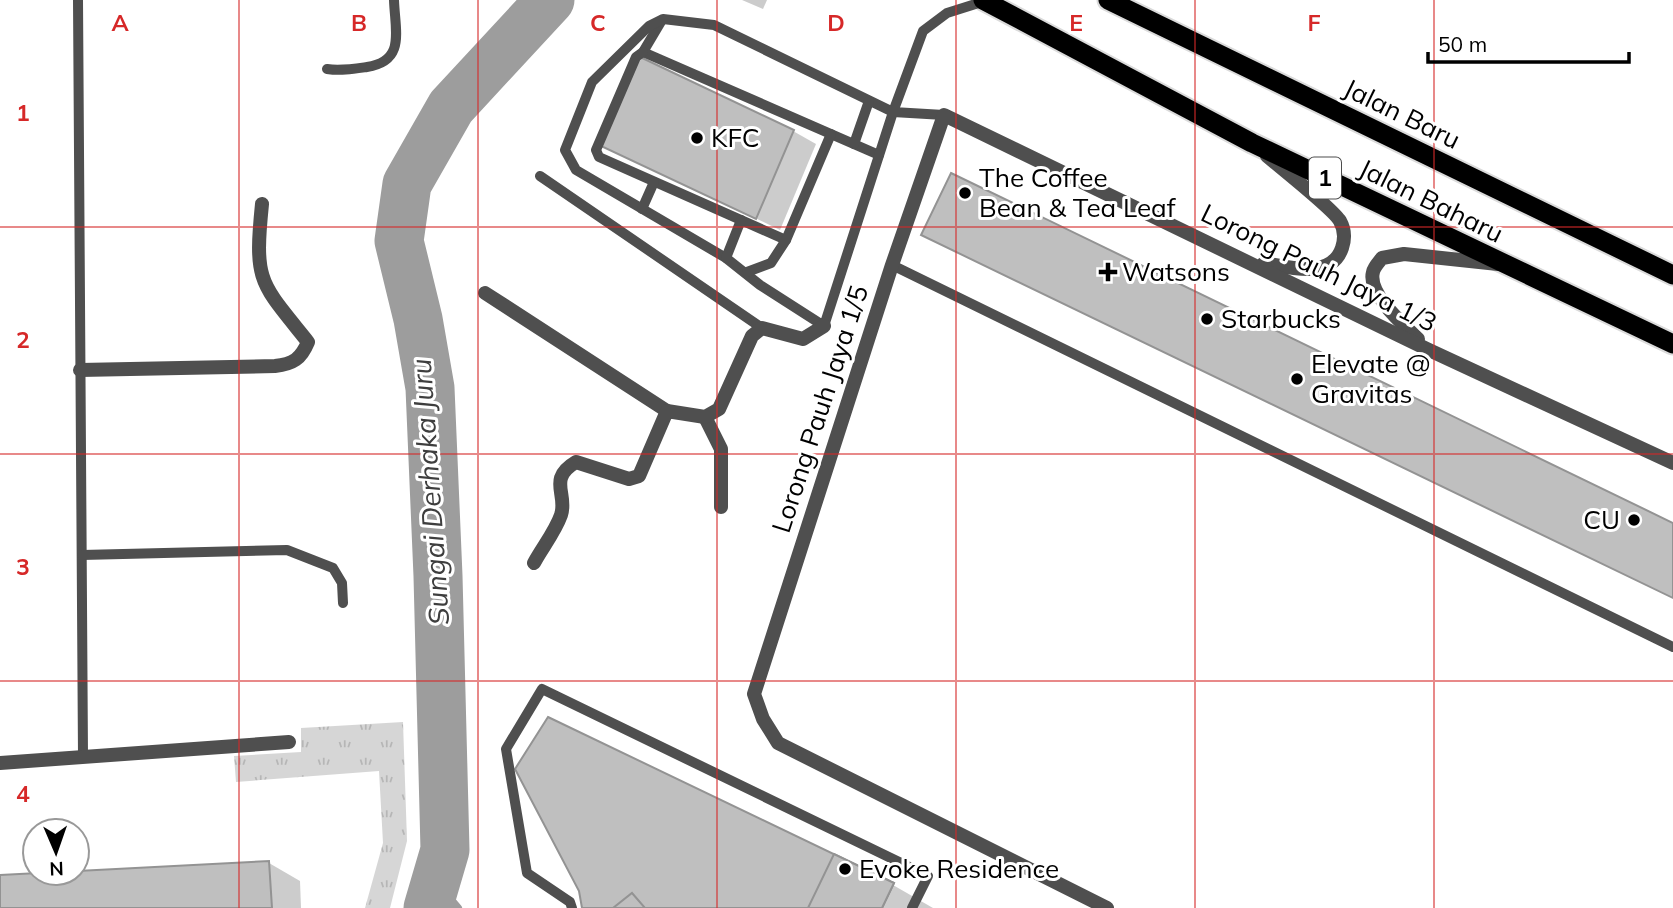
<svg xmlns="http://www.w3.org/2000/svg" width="1673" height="908" viewBox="0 0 1673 908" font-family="Mulish,sans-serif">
<defs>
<pattern id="grass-tufts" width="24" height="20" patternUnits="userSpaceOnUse" patternTransform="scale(1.75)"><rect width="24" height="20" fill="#d6d6d6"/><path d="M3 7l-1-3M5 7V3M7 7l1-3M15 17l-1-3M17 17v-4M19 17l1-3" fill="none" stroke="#b6b6b6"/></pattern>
</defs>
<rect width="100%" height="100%" fill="#fff"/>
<polygon fill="url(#grass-tufts)" points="403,722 407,841 390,908 365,908 383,843 379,771 236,782 234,756 301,752 301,728"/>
<g fill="#0003">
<polygon points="742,0 767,0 763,9"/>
<polygon points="793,131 816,144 780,230 603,145"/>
<polygon points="946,247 1673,525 1673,598"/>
<polygon points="269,863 300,881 301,908 0,908 0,877"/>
<polygon points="893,885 933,908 584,908"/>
</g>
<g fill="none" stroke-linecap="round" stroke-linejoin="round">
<polyline stroke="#9d9d9d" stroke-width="8" points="436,882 458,908"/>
<polyline stroke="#9d9d9d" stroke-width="49" points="428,908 445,850 438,576 430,388 418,319 399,241 407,184 451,107 550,0"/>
</g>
<g fill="#bfbfbf" stroke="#939393" stroke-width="2">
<polygon points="638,56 794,130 756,219 601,146"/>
<polygon points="951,173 1673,523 1673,598 921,235"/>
<polygon points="548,717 894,883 882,908 582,908 579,891 515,769"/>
<polygon points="834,854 894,883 882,908 808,908"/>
<polygon points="269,861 272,908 0,908 0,875"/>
<polygon points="632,893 645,908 613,908"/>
</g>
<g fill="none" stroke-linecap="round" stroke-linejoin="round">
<defs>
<g id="trunk">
<polyline points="983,0 1252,143 1673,344"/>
<polyline points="1108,0 1673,275"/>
</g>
</defs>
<use href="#trunk" stroke="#dbdbdb" stroke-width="23"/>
<g stroke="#4f4f4f" stroke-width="10">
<polyline points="78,0 83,755"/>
<polyline points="662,20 643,52 879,155"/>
<polyline points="643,52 636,57 596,150 599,157 786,240"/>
<path d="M327,69C341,71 353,69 367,67C406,61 395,31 394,0"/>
<polyline points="944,115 893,112 824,326 760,285 726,258 576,170 565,150 592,82 649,26 663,19 714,25 893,112 923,31 947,13 985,1"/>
<polyline points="854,144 869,101"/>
<polyline points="540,176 762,328"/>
<polyline points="642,209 654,182"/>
<polyline points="726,258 741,220"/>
<polyline points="892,265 1673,647"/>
<polyline points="747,272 771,263 786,240 831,134"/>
<polyline points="82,555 287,550 333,568 342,583 343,603"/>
<polyline points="572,908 570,902 527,873 506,749 542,689 928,876 912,908"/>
</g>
<g stroke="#4f4f4f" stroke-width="14">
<path d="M1264,263C1289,267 1331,280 1342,248C1345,239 1345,230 1340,221C1333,209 1281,168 1267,156"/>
<polyline points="485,293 667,411"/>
<path d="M1418,339C1404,325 1367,294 1373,272C1374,267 1379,262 1382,258L1404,254L1498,264"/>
<path d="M80,370L275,366C293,364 301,359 308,342C260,282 254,283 262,204"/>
<polyline points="705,417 721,449 721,507"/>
<path d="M534,563C542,548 555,532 561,515C568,494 547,479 576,462L629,479L639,476L667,411L705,417L719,409L752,336L762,328L803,339L824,326"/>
<polyline points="0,763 289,742"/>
<polyline points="1107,908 778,743 763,719 754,694 892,265 944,115 1429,350 1673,463"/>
</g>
<use href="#trunk" stroke="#000" stroke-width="19"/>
</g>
<path fill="none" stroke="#d62828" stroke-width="2" stroke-opacity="0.55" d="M239,0V908M478,0V908M717,0V908M956,0V908M1195,0V908M1434,0V908M0,227H1673M0,454H1673M0,681H1673"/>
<g fill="#000" stroke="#fff" stroke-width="2.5">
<circle cx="697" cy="138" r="7"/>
<circle cx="965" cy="193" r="7"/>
<path d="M1104.5 261.5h7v7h7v7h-7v7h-7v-7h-7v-7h7z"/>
<circle cx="1207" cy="319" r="7"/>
<circle cx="1297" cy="379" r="7"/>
<circle cx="1634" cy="520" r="7"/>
<circle cx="845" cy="869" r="7"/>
</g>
<g text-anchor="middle" stroke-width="6" stroke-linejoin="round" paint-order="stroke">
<rect fill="#fff" stroke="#4c4c4c" stroke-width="2" x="1309" y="157.5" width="32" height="41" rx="5"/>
<g font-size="24" font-weight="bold" fill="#000">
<text x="1325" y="186">1</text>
</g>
<g font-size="26" fill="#000" stroke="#fff">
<text transform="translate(1402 114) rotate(26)" y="9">Jalan Baru</text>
<text transform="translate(1431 201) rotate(26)" y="9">Jalan Baharu</text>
<text transform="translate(1319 268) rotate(26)" y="9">Lorong Pauh Jaya 1/3</text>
<text transform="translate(820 409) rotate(-72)" y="9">Lorong Pauh Jaya 1/5</text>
</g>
<g font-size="26" fill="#000" stroke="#fff" text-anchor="start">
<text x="711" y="147">KFC</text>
<text x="979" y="187">The Coffee<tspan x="979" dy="30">Bean &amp; Tea Leaf</tspan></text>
<text x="1122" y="281">Watsons</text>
<text x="1221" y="328">Starbucks</text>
<text x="1311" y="373">Elevate @<tspan x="1311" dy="30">Gravitas</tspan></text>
<text x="1620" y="529" text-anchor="end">CU</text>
<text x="859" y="878">Evoke Residence</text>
</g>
<g font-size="28" font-style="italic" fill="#3e3e3e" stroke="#fff">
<text transform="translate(430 492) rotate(-94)" y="10">Sungai Derhaka Juru</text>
</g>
</g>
<g font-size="23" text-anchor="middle" font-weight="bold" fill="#d62828" stroke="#fff" stroke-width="6" stroke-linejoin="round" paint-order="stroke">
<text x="120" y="31">A</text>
<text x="359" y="31">B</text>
<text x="598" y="31">C</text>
<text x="836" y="31">D</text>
<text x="1076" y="31">E</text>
<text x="1314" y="31">F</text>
<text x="23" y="121">1</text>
<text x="23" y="348">2</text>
<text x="23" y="575">3</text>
<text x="23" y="802">4</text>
</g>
<g transform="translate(56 852) rotate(178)"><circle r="33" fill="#ffffff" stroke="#999999" stroke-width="2"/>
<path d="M0-5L12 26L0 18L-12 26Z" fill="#000000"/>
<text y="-10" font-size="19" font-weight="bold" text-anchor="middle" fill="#000000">N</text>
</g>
<path d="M1428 52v10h201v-10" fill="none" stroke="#000000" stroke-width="3.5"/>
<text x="1438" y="52" font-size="21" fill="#000000" stroke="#ffffff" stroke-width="5" paint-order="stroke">50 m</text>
</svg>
